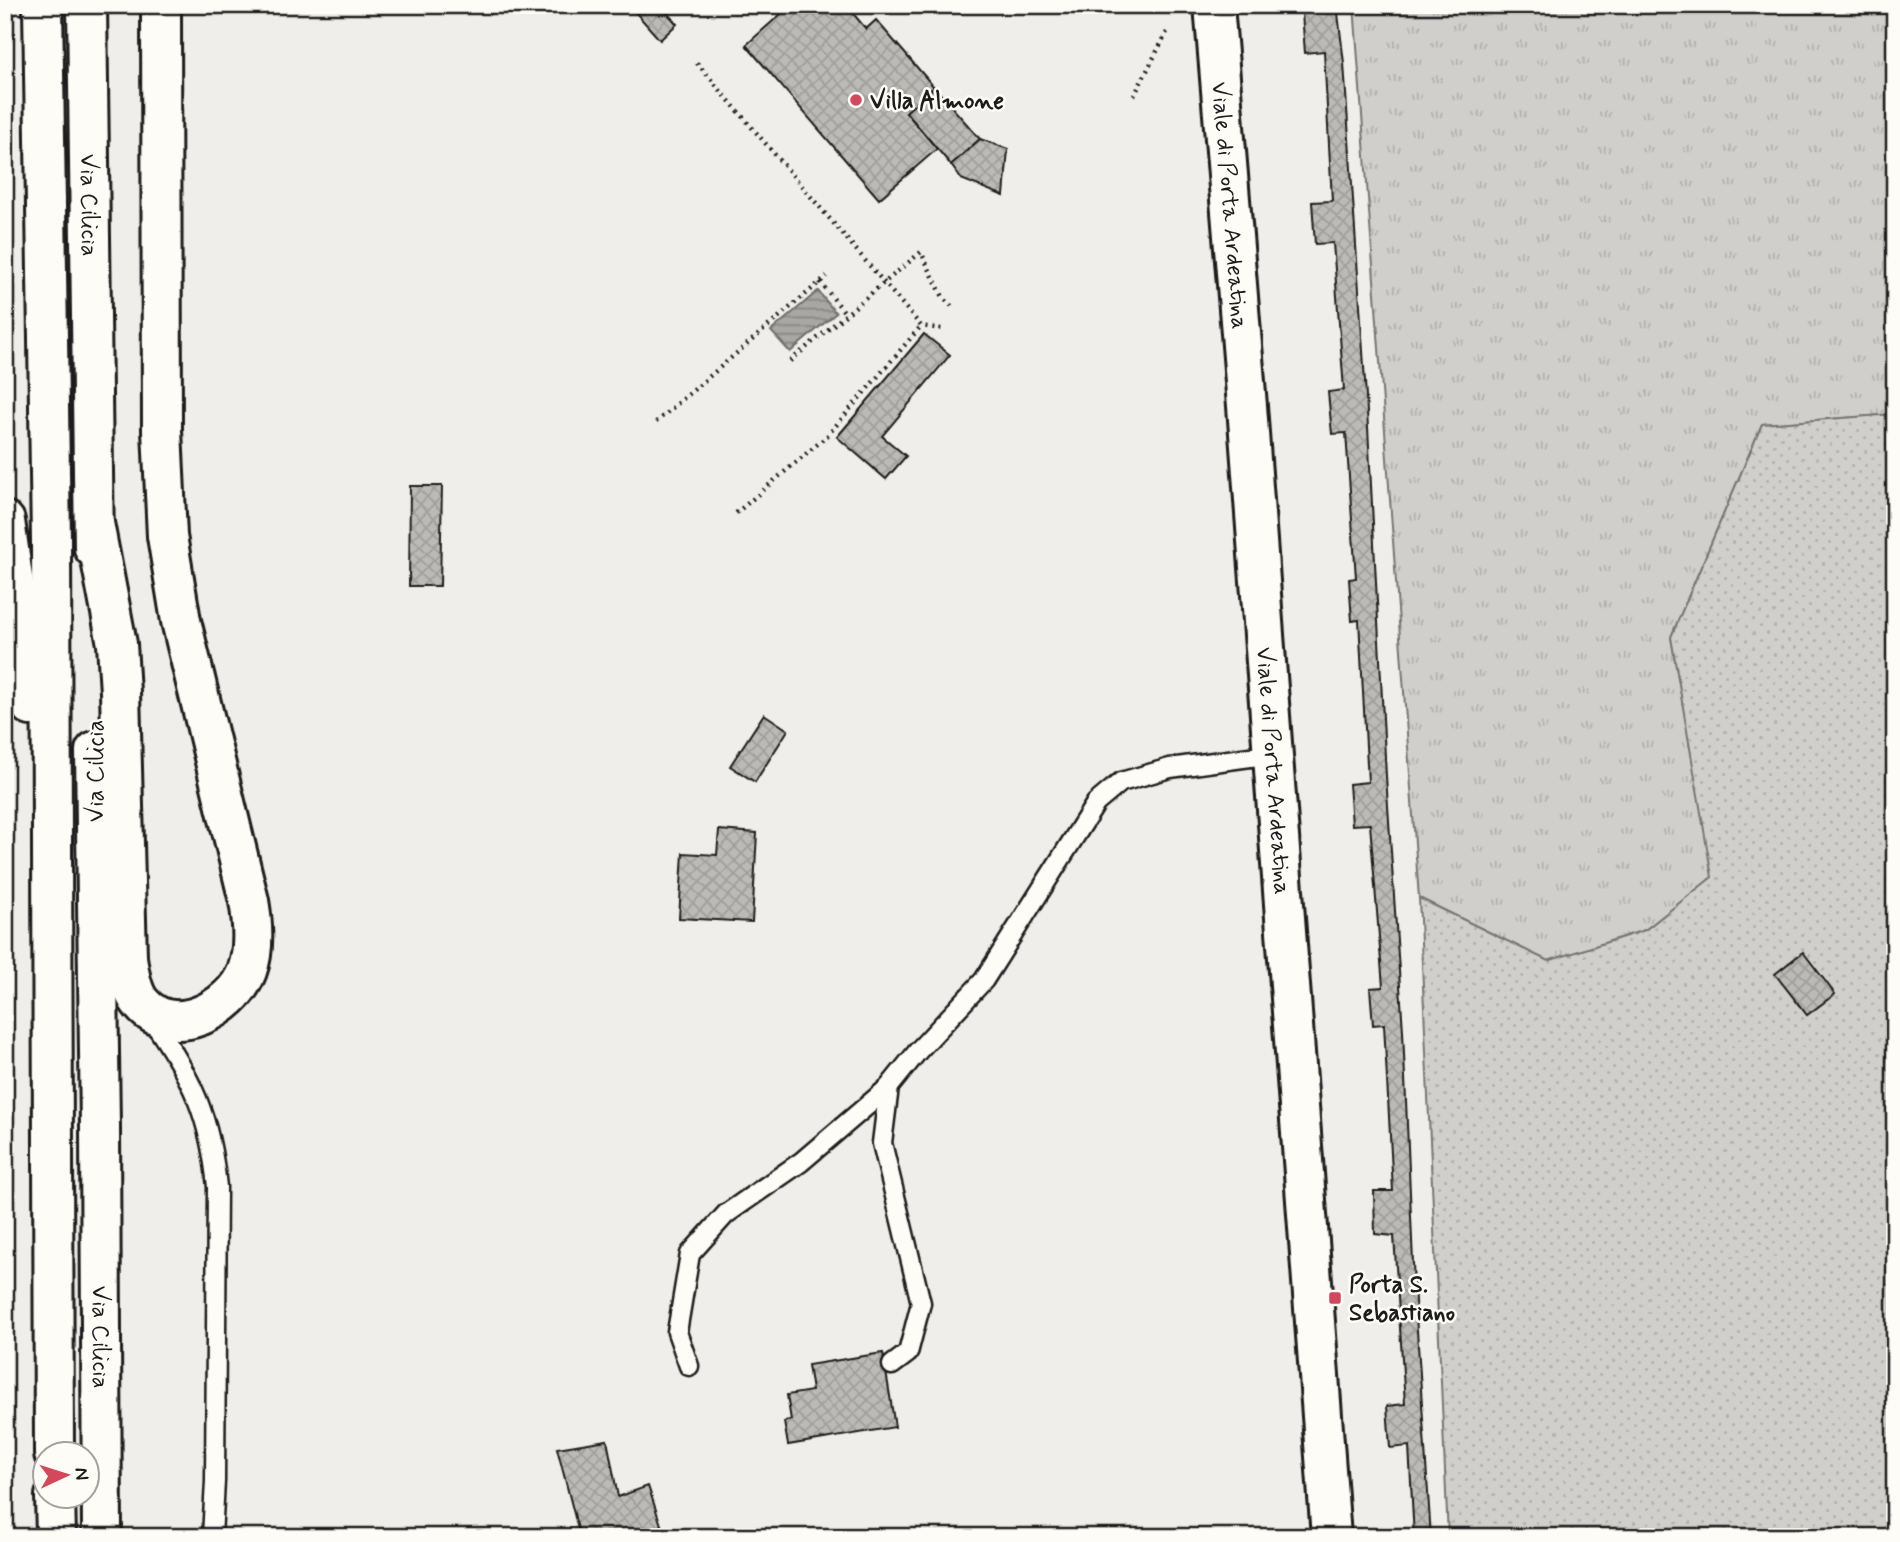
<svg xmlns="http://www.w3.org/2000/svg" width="1900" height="1542" viewBox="0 0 1900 1542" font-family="Mynerve,sans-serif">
<defs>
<pattern id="grass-tufts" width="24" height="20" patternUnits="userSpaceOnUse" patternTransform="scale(1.75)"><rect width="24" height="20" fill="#d0cfcc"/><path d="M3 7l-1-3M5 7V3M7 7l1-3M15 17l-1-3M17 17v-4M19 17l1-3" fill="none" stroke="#b2b1af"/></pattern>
<pattern id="garden-dots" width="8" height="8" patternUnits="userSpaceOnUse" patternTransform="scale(1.75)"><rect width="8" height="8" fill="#d0cfcc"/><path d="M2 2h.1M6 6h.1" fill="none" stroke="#b2b1af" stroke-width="1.8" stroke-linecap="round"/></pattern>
<pattern id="water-rules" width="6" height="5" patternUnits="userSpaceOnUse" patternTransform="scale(1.75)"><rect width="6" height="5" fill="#a8a7a3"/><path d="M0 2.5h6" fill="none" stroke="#888784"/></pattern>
<pattern id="building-cross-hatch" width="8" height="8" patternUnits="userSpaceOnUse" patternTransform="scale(1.75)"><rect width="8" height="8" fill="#bbbab6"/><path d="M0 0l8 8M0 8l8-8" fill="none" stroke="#a09f9c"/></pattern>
</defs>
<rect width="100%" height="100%" fill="#f0eeea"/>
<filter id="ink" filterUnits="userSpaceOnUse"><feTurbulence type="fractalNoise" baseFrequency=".0143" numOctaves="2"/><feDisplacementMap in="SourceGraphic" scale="14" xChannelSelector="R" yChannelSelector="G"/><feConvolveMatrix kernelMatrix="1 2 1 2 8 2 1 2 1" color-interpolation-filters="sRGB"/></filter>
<g filter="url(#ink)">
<polygon fill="url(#grass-tufts)" stroke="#767674" stroke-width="2" points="1354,5 1895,5 1895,414 1762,424 1671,637 1713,877 1645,930 1548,961 1419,898"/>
<polygon fill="url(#garden-dots)" stroke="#767674" stroke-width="2" points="1895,414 1895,1537 1448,1537 1419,898 1548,961 1645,930 1712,877 1671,637 1762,424"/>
<polygon fill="url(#water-rules)" stroke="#706f6d" stroke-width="2" points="818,291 836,313 790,352 771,331"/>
<g fill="url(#building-cross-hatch)" stroke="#1c1c1c" stroke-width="2">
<polygon points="629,5 660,5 677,24 660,40"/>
<polygon points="791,5 846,5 866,29 876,20 934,87 906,112 937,149 879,199 746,45"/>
<polygon points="1320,5 1337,5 1344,63 1368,427 1386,776 1403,1031 1414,1286 1431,1537 1414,1537 1409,1446 1390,1448 1387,1406 1405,1404 1394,1236 1375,1234 1374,1191 1393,1191 1384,1024 1373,1025 1370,988 1383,987 1370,824 1352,825 1349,784 1368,782 1359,620 1352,621 1349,579 1356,578 1346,433 1332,434 1328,392 1344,390 1333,243 1315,244 1312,202 1332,201 1324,51 1305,53 1302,13 1322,11"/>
<polygon points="934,87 980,139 951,165 906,112"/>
<polygon points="980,139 1008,149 1004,196 961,179 951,165"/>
<polygon points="924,334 950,355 882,436 906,456 886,479 837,437"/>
<polygon points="410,486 442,486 440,586 409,586"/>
<polygon points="764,714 788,730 755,782 730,766"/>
<polygon points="719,830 757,833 752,922 679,918 683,853 717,855"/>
<polygon points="1803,952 1835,994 1807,1015 1775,974"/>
<polygon points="883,1353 895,1427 788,1445 784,1422 791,1420 787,1395 812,1391 808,1365"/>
<polygon points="607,1440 618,1497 648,1486 665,1537 580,1537 557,1448"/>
</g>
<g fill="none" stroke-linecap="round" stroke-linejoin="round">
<defs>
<g id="service">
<path d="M152,1020C192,1078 210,1116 217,1187L215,1481L212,1537"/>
<polyline points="892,1365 908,1353 921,1303 882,1143 889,1087 918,1051 984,980 1096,803 1121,782 1170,768 1272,754"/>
<polyline points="689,1366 677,1332 690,1254 726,1214 801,1162 889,1087"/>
</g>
<g id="tertiary">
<path id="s1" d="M1214,5L1247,406L1331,1537"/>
</g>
<g id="primary">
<polyline points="43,5 51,540 54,1454"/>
<path id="s2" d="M87,5L94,548"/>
<polyline points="5,521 31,706"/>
<path d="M94,523L117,644L120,692L127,957C129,972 131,991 141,1003C172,1041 233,1009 247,971C255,949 253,924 249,901L181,621L167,536L162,430L161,5"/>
<path id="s3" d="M95,751L100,1127L102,1537"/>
<polyline points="55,1496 56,1537"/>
</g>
</defs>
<use href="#service" stroke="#1c1c1c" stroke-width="23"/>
<use href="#tertiary" stroke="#1c1c1c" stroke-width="44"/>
<use href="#primary" stroke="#1c1c1c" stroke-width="44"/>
<g stroke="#1c1c1c" stroke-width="4.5" stroke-dasharray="2 5" stroke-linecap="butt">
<polyline points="697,63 921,326 942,329"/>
<polyline points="1134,96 1169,28"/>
<polyline points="820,282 846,314"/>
<polyline points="790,361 921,252 944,299 955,309"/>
<polyline points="656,422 827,276"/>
<polyline points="736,513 827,436 921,326"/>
<polyline points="5,895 11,1037"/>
</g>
<use href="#service" stroke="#fdfcf7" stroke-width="18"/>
<use href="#tertiary" stroke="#fdfcf7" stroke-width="38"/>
<use href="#primary" stroke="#fdfcf7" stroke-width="38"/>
</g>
</g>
<g fill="#d1495b" stroke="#fdfcf7" stroke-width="2.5">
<circle cx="856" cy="100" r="7"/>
<rect x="1328" y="1291" width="14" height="14" rx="3.5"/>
</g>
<g text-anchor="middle" stroke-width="5" stroke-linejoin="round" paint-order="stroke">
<g font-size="24" font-weight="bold" fill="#1c1c1c" stroke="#fdfcf7" text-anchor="start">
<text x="870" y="108">Villa Almone</text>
<text x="1349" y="1292">Porta S.<tspan x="1349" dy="28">Sebastiano</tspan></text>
</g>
<g font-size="24" fill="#1c1c1c" stroke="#fdfcf7">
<text dy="8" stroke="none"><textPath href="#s2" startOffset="200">Via Cilicia</textPath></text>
<text dy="8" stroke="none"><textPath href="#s1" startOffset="201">Viale di Porta Ardeatina</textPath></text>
<text transform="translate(95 771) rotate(-90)" y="8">Via Cilicia</text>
<text dy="8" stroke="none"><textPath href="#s1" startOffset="768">Viale di Porta Ardeatina</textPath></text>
<text dy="8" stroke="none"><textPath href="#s3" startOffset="586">Via Cilicia</textPath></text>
</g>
</g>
<rect width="1900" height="1542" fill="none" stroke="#fdfcf7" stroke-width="28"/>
<rect x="14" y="14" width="1872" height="1514" fill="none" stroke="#1c1c1c" stroke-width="2.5" filter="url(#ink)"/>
<g transform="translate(66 1475) rotate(86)"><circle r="33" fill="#fdfcf7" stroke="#a3a29f" stroke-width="2"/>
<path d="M0-5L12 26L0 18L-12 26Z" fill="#d1495b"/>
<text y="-10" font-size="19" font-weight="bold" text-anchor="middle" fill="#1c1c1c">N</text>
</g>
</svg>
